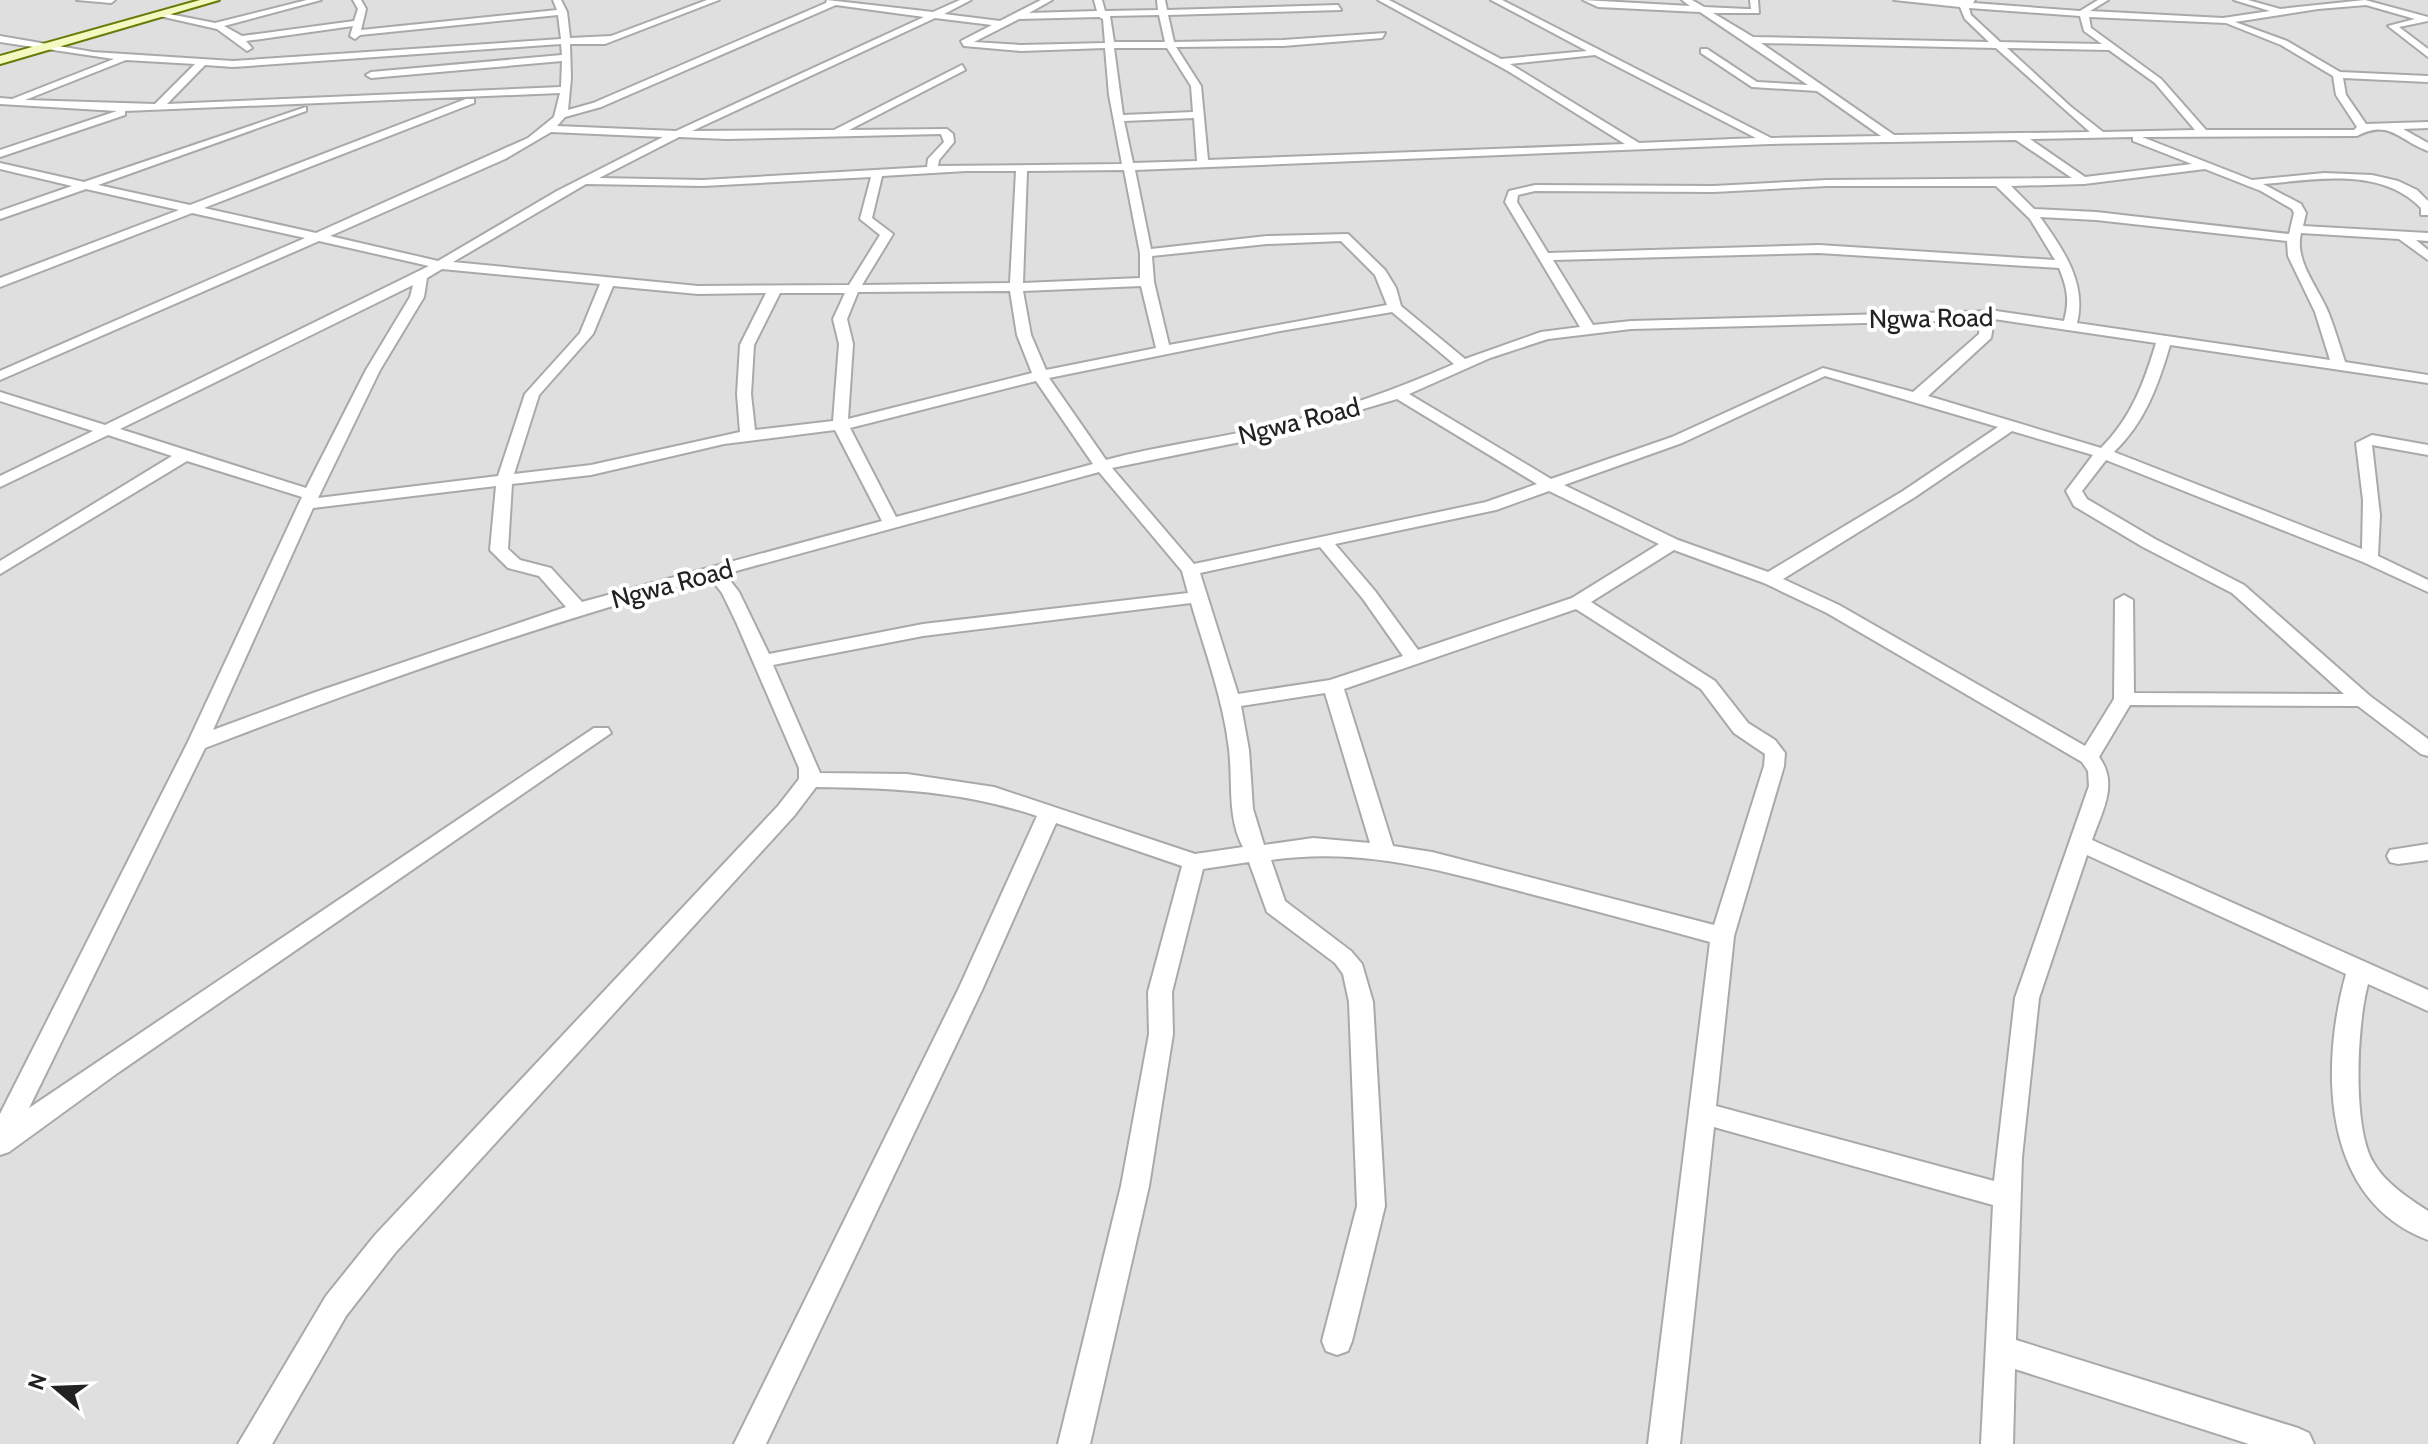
<svg xmlns="http://www.w3.org/2000/svg" width="2428" height="1444" viewBox="0 0 2428 1444" font-family="Cabin,sans-serif">
<rect width="100%" height="100%" fill="#f2f0e9"/>
<rect fill="#e0dfdf" x="0" y="0" width="2428" height="1444"/>
<g fill="none" stroke-linecap="round" stroke-linejoin="round">
<defs>
<g id="street">
<polygon points="77,0 115,0 111,3"/>
<path d="M307,0H321L224,26L242,36L354,21L358,9L353,0H361L366,9L361,30L557,10L553,0H561L567,12L570,38L611,36L707,0H719L605,44H570L571,78L568,110L593,103L826,3L827,0L933,12L960,0H971L944,14L1000,21L1041,0H1052L1029,13L1097,11L1094,0H1102L1105,11L1158,10L1157,0H1165L1167,10L1338,5L1341,10L1168,15L1174,42L1283,40L1385,33L1382,38L1283,46L1176,47L1201,86L1208,160L1625,144L1508,71L1378,0H1389L1501,59L1587,51L1491,0H1502L1771,138L1881,136L1817,91L1752,87L1701,53V49H1707L1757,82L1808,85L1700,12L1598,7L1583,0L1690,6L1682,0H1692L1704,7L1747,9H1751L1750,0H1758L1759,13H1713L1753,37L1989,42L1965,19L1960,7L1894,0H1975L1973,3L2080,11L2098,0H2108L2090,11L2223,18L2270,11L2234,0H2248L2280,9L2365,0L2428,17V21L2399,27L2428,49V57L2388,26L2415,19L2366,5L2318,9L2235,22L2287,41L2340,72L2428,76V82L2343,78L2346,95L2366,124L2428,122V128L2403,129L2428,143V151C2398,140 2390,119 2357,136L2142,137L2252,180L2324,173L2372,175L2398,181L2417,190L2428,201V215H2421V208C2380,166 2315,180 2263,184L2301,204L2306,213L2303,226L2428,233V241L2416,240L2428,250V260L2399,239L2301,233C2294,262 2319,288 2329,314C2335,330 2340,346 2345,362L2428,375V383L2170,345C2158,386 2145,422 2114,452L2362,549L2363,500L2356,443L2372,435L2428,445V455L2372,445L2380,515L2378,556L2428,580V592L2363,562L2106,460L2082,491L2087,499L2155,539L2244,585L2370,696L2428,739V756L2421,754L2358,706L2130,705L2099,757C2119,784 2102,811 2092,840L2428,990V1011L2368,984C2357,1024 2352,1126 2373,1162C2385,1183 2408,1198 2428,1211V1240C2321,1200 2320,1067 2346,974L2087,855L2039,998L2022,1157L2016,1340L2298,1428L2309,1433L2314,1444H2249L2015,1369L2013,1444H1981L1993,1205L1714,1127L1680,1444H1648L1710,942C1649,925 1588,909 1527,893C1440,870 1362,847 1271,860L1285,901L1351,951L1362,964L1373,1002L1385,1206L1352,1341L1348,1351L1337,1355L1326,1351L1322,1341L1357,1206L1349,1002L1343,974L1335,963L1267,912L1249,862L1203,869L1172,992L1173,1034L1149,1186L1090,1444H1058L1121,1186L1149,1034L1148,992L1182,866L1056,823L982,990L766,1444H734L958,990L1037,816C962,791 894,788 816,787L794,816L395,1253L346,1316L272,1444H238L326,1296L375,1235L778,806L799,779V768L736,622L722,593L710,578C538,625 371,684 205,748L29,1108L594,728H608L611,733L119,1072L9,1152L0,1155V1114L187,744L302,497L187,461L0,574V561L172,456L108,435L0,487V476L93,431L0,401V392L105,425L429,266L319,241L0,380V371L305,238L192,213L0,287V278L179,210L86,189L0,219V211L72,186L0,169V163L84,182L306,107V111L98,185L190,205L466,99H474V103L204,208L316,233L528,138L554,117L560,93L125,111V115L0,157V150L117,111L0,104V98L12,99L114,59L0,42V36L93,52L233,61L561,39L558,15L360,35L355,39L350,36L353,26L246,41L252,48L247,51L217,29L155,15L159,12L215,23ZM836,5L924,17L676,131L557,126L565,117L601,107ZM1969,8L2080,16L2084,31L2102,44L2000,42L1971,15ZM1159,15L1165,42H1114L1110,16ZM1099,17L1103,19L1105,43L1021,45L974,42L1019,19ZM2089,17L2226,23L2281,45L2333,76L2336,95L2357,127L2354,130H2206L2161,79L2091,28ZM935,18L992,25L961,41L964,46L1021,51L1105,48L1109,95L1122,164L938,166L939,160L954,142L953,134L947,129L849,130L965,70L962,65L834,130L692,131ZM1761,43L1996,48L2090,132L1894,135ZM561,44L562,55L371,72L366,75L371,78L562,61L561,87L167,104L205,65L233,67ZM1114,48H1167L1191,86L1193,112L1123,115ZM2007,48L2109,50L2155,83L2195,130L2103,132L2070,106ZM1595,55L1756,138L1639,143L1510,64ZM126,60L195,64L155,104L25,100ZM1194,118L1197,161L1133,163L1124,121ZM551,132L663,137L557,191L438,261L330,236L505,159ZM941,134L944,142L928,159L927,167L703,180L599,178L679,137L727,139ZM2133,137V141L2192,164L2085,177L2030,139ZM2016,140L2072,178L1827,180L1714,186L1535,185L1509,191L1505,202L1580,327L1541,332L1465,359L1401,306L1396,288L1385,270L1348,234L1267,236L1151,249L1135,170L1770,144ZM2205,169L2261,191L2292,209L2294,213L2289,234L2096,212L2034,209L2011,186L2084,184ZM1124,170L1140,253V278L1023,283L1027,171ZM966,171H1016L1010,283L862,285L893,234L872,218L882,176ZM871,177L860,219L880,235L849,285L698,286L453,262L586,184L703,186ZM1827,186H1996L2030,219L2055,260L1819,245L1548,253L1517,202L1518,195L1535,191L1714,192ZM2040,217L2096,220L2287,241L2288,256L2315,312L2330,360L2077,323C2087,283 2063,249 2040,217ZM1341,241L1375,275L1387,305L1169,345L1154,282L1152,256L1267,244ZM1819,253L2059,268C2067,287 2070,301 2064,321L1996,311L1631,321L1593,325L1553,260ZM442,269L600,284L580,333L525,394L498,476L318,498L380,370L424,297L427,278ZM413,285L410,297L366,370L306,488L120,429ZM613,286L698,294L766,293L740,345L737,394L740,432L591,465L514,474L539,395L593,334ZM1141,286L1156,348L1046,370L1031,335L1023,291ZM1010,291L1017,335L1032,373L848,419L853,344L847,319L858,292ZM780,293H845L833,319L839,344L833,421L755,430L751,394L754,345ZM1392,312L1454,364C1395,390 1337,411 1274,425C1218,439 1161,445 1106,460L1049,378L1280,331ZM1994,319L2156,343C2144,383 2131,418 2101,448L1928,396L1991,338ZM1980,320L1979,334L1913,392L1823,368L1672,437L1551,479L1409,394L1490,358L1548,339L1631,329ZM1825,376L1998,427L1903,491L1768,572L1678,540L1564,485L1682,443ZM1036,381L1093,464L896,517L850,428ZM1397,399L1537,484L1486,502L1194,564L1112,468L1275,435ZM835,430L882,521L582,602L551,568L520,560L508,549L512,484L591,475L724,444ZM2012,431L2093,455L2066,491L2074,506L2143,547L2232,593L2344,694L2134,693L2133,600L2124,595L2115,600L2114,699L2085,746L1839,605L1783,579L1915,497ZM1099,472L1182,571L1188,593L923,624L769,654L739,592L725,574ZM496,486L490,550L508,568L539,576L566,607L313,693L213,730L313,508ZM1549,491L1659,544L1572,598L1418,650L1375,591L1335,544L1496,510ZM1320,547L1363,599L1403,656L1330,680L1238,694L1200,573ZM1674,550L1764,583L1827,613L2082,762L2088,771L2089,786L2015,998L1994,1181L1716,1106L1734,936L1784,766L1785,753L1775,740L1748,723L1715,681L1591,602ZM1191,603C1205,651 1223,699 1229,749C1233,783 1227,817 1243,847L1195,854L994,787L907,774L820,773L773,665L923,636ZM1576,609L1701,689L1734,733L1765,754L1764,766L1714,925L1432,852L1393,846L1344,689ZM1325,693L1370,843L1313,838L1264,845L1253,809L1249,750L1241,706Z"/>
<polygon points="2428,844 2428,860 2398,864 2390,862 2387,856 2390,850"/>
</g>
<polygon id="secondary" points="200,0 219,0 0,64 0,56"/>
</defs>
<use href="#street" stroke="#a9a9a9" stroke-width="4"/>
<use href="#secondary" stroke="#677c06" stroke-width="4"/>
<use href="#street" fill="#fff" fill-rule="evenodd"/>
<use href="#secondary" fill="#f3f9c0" fill-rule="evenodd"/>
</g>
<g text-anchor="middle" stroke-width="8" stroke-linejoin="round" paint-order="stroke">
<g font-size="26" fill="#222" stroke="#fff">
<text transform="translate(1931 318) rotate(-1)" y="9">Ngwa Road</text>
<text transform="translate(1299 421) rotate(-14)" y="9">Ngwa Road</text>
<text transform="translate(672 584) rotate(-15)" y="9">Ngwa Road</text>
</g>
</g>
<g transform="translate(56 1388) rotate(289)" stroke="#ffffff" stroke-width="6" paint-order="stroke">
<path d="M0-6L14 30L0 20L-14 30Z" fill="#222222"/>
<text y="-12" font-size="22" font-weight="bold" text-anchor="middle" fill="#222222">N</text>
</g>
</svg>
